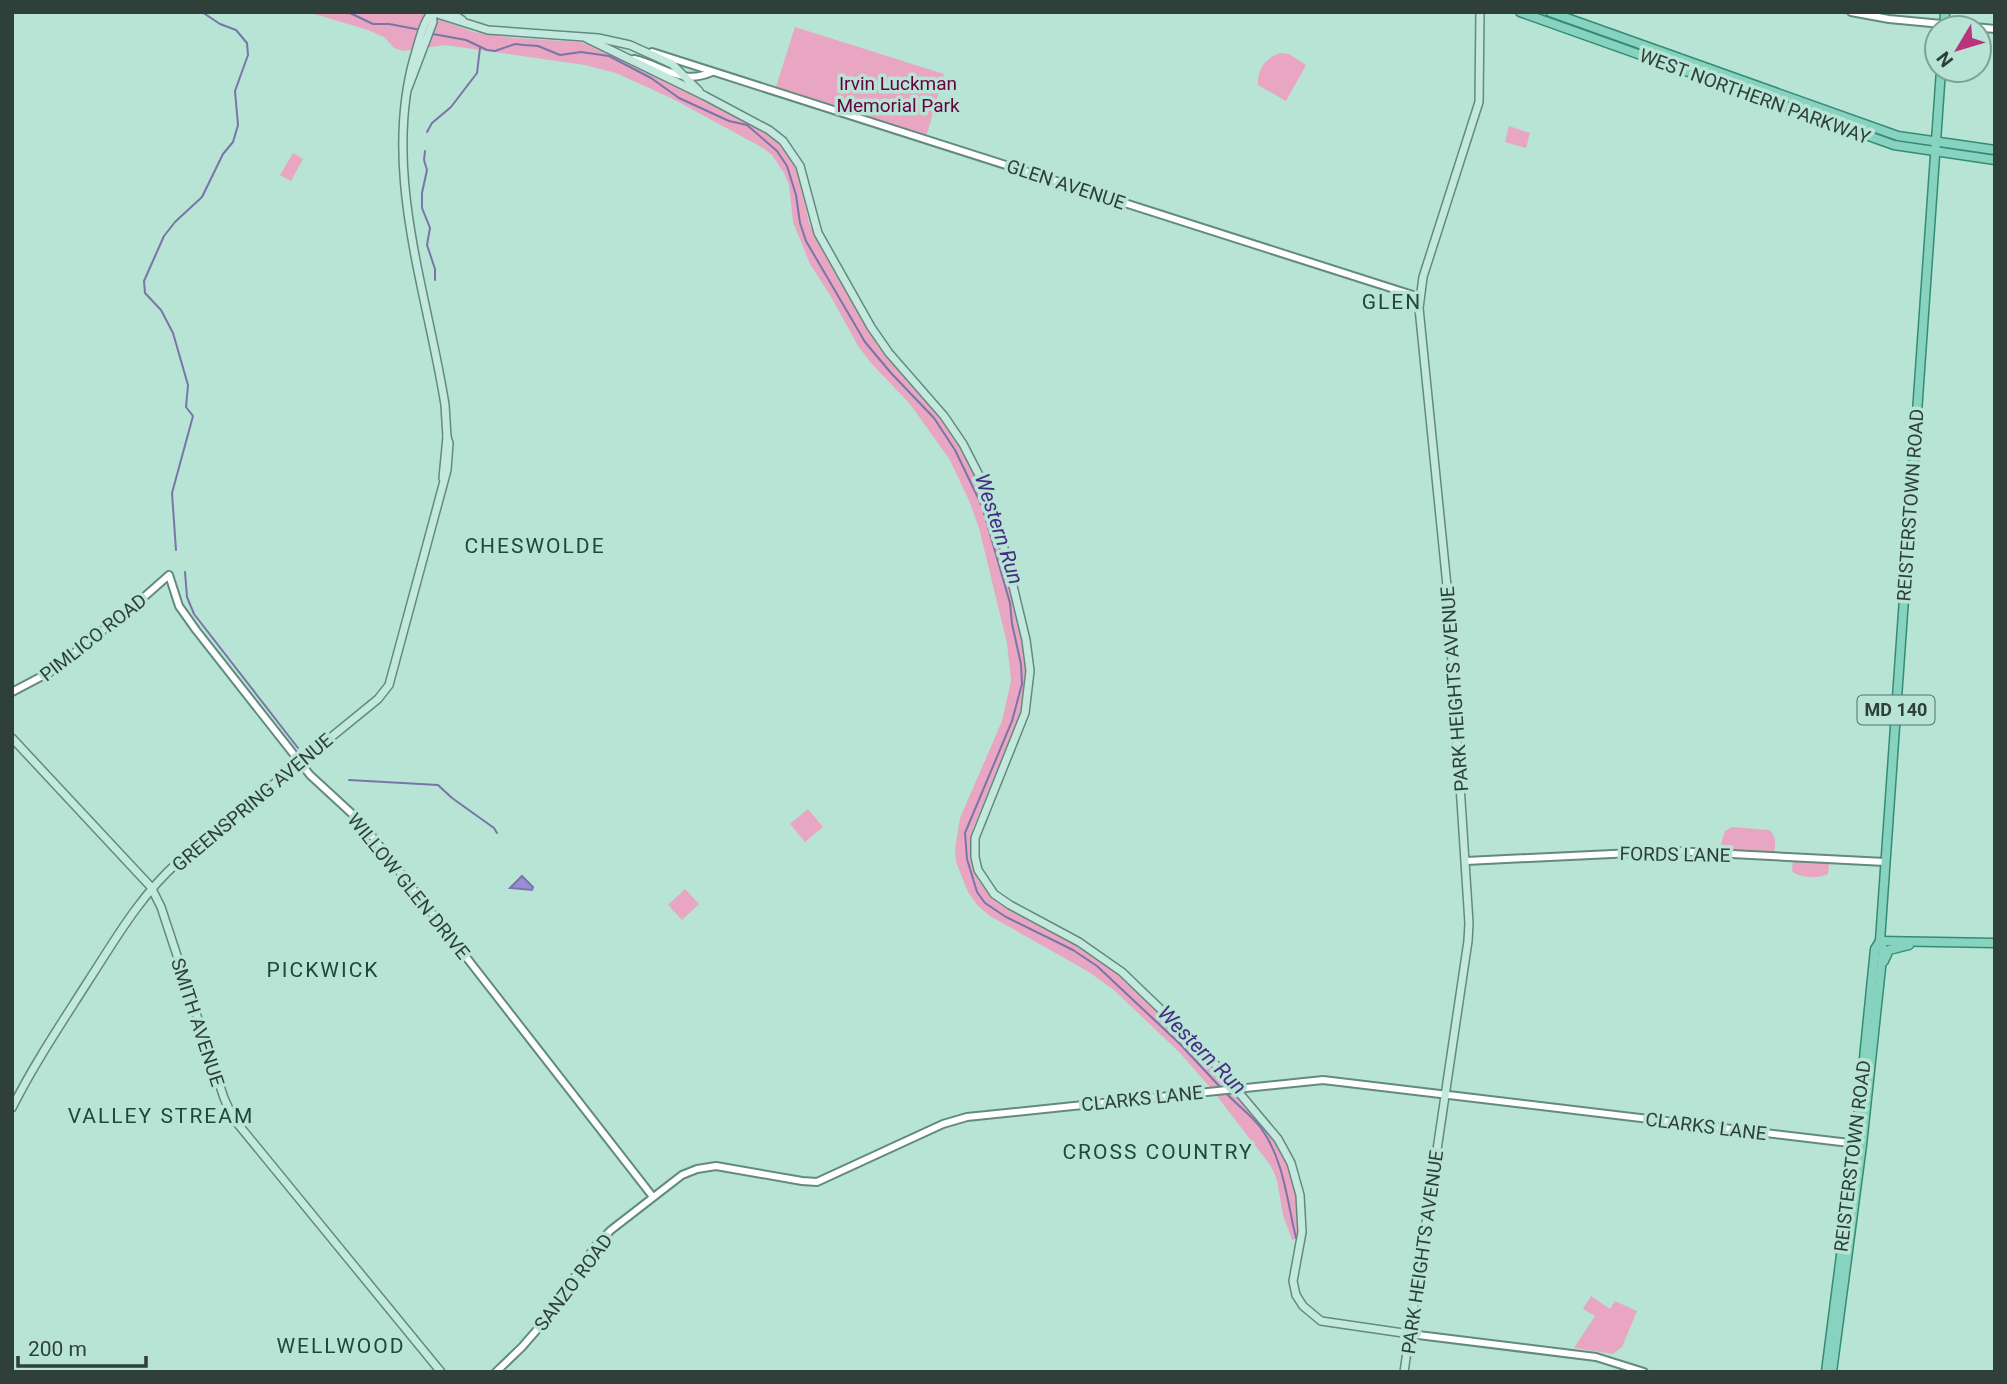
<svg xmlns="http://www.w3.org/2000/svg" width="2007" height="1384" viewBox="0 0 2007 1384" font-family="Roboto,sans-serif">
<rect width="100%" height="100%" fill="#b7e4d4"/>
<g fill="#e9a6c3">
<polygon points="308,12 418,12 474,32 514,38 580,42 601,48 758,128 772,137 791,157 801,184 809,223 828,261 879,348 927,399 957,442 979,484 996,533 1025,649 1026,682 1019,718 973,828 970,850 978,880 997,902 1086,951 1125,979 1191,1043 1220,1076 1272,1136 1289,1165 1299,1206 1297,1238 1292,1240 1283,1215 1277,1180 1271,1166 1209,1086 1180,1053 1115,991 1089,972 990,916 978,906 968,892 956,862 955,849 960,818 1002,721 1011,681 1007,643 979,528 970,503 950,460 910,404 871,363 858,346 830,295 810,264 793,222 789,185 784,173 772,155 763,148 673,99 616,73 585,65 445,45 404,51 394,48 384,37 368,30"/>
<polygon points="795,27 944,74 926,137 775,90"/>
<path d="M1281,53L1289,54L1306,65L1286,101L1258,85C1257,69 1266,57 1281,53Z"/>
<polygon points="1509,126 1530,133 1526,148 1505,142"/>
<polygon points="293,153 303,159 291,181 280,175"/>
<polygon points="808,809 823,827 805,842 790,824"/>
<path d="M1732,827L1769,830C1776,836 1776,844 1774,852L1719,851L1725,831Z"/>
<path d="M1793,861L1829,863L1828,874C1819,879 1799,878 1792,871Z"/>
<polygon points="685,889 699,904 682,920 668,905"/>
<polygon points="1591,1296 1610,1309 1615,1301 1637,1311 1622,1347 1613,1354 1574,1348 1595,1316 1583,1309"/>
</g>
<polygon fill="#9a8cd7" stroke="#7a75a8" stroke-width="2" points="522,876 533,887 532,890 510,888"/>
<g fill="none" stroke-linecap="round" stroke-linejoin="round">
<g stroke="#7a75a8" stroke-width="2">
<polyline points="348,12 373,24 389,24 421,30"/>
<polyline points="433,34 466,40 487,50 495,51 515,44 524,45 538,46 560,55 581,52 609,56 651,78 679,98 729,121 747,125 777,151 787,166 796,195 800,223 806,241 865,342 891,373 934,418 955,450 982,506 1010,603 1012,624 1021,664 1022,684 1012,721 965,833 967,859 977,892 985,903 1006,917 1073,950 1097,966 1180,1044 1222,1089"/>
<polyline points="427,132 432,123 451,107 477,73 480,48"/>
<polyline points="425,151 424,160 427,170 422,193 422,208 430,228 427,245 435,269 435,280"/>
<polyline points="176,550 172,493 193,416 186,407 188,385 173,333 161,310 145,293 144,281 164,236 175,222 202,197 223,154 233,142 238,125 235,91 248,55 247,43 236,30 220,24 202,12"/>
<polyline points="185,572 187,597 194,614 298,748"/>
<polyline points="349,780 438,785 452,798 494,828 497,833"/>
<path d="M1226,1093C1237,1105 1251,1115 1261,1128C1284,1160 1287,1201 1296,1238"/>
</g>
<defs>
<g id="tertiary">
<polyline points="1851,12 1889,19 1995,29"/>
<polyline points="652,52 1419,297"/>
<path d="M634,59C662,65 681,86 712,72"/>
<polyline points="12,692 50,672 135,605 169,575 179,606 196,630 310,775 361,822 653,1197"/>
<polyline points="1466,861 1674,851 1885,862"/>
<polyline points="1410,1334 1596,1357 1644,1372"/>
<polyline points="496,1372 522,1347 548,1317 596,1245 611,1230 682,1175 697,1169 716,1166 802,1181 817,1182 943,1124 967,1117 1323,1080 1858,1144"/>
</g>
<g id="secondary">
<polyline points="431,12 488,30 598,38 630,45 672,64 699,91"/>
<path d="M432,12C423,23 420,38 416,51C380,167 427,290 445,405L447,437L443,478"/>
<polyline points="450,12 462,20"/>
<polyline points="586,38 705,96 769,130 783,141 800,166 818,233 871,327 889,353 944,416 963,444 981,479 996,515 1026,640 1030,671 1025,713 975,838 975,857 978,870 994,894 1010,905 1079,942 1122,972 1204,1051 1278,1139 1291,1163 1300,1195 1302,1232 1293,1281 1296,1295 1303,1306 1321,1321 1410,1334"/>
<polyline points="408,88 433,22 432,13"/>
<polyline points="12,738 151,887 161,907 224,1098 233,1118 441,1372"/>
<path d="M12,1108C34,1064 61,1024 87,983C115,940 139,897 178,862L378,699L389,685L447,470L449,443L447,437"/>
<polyline points="1404,1372 1468,941 1469,923 1447,586 1419,308 1423,277 1479,102 1480,12"/>
</g>
<g id="primary">
<polyline points="1520,12 1894,145 1995,160"/>
<polyline points="1550,12 1898,136 1995,150"/>
<polyline points="1944,28 1945,12"/>
<polyline points="1880,941 1995,943"/>
<polyline points="1884,961 1889,950 1909,945"/>
<polyline points="1826,1372 1856,1138 1875,949 1880,941"/>
<polyline points="1832,1372 1862,1145 1883,949 1880,941 1941,70"/>
</g>
</defs>
<use href="#tertiary" stroke="#618b7d" stroke-width="10"/>
<use href="#secondary" stroke="#618b7d" stroke-width="10"/>
<use href="#primary" stroke="#348c74" stroke-width="11"/>
<use href="#tertiary" stroke="#fff" stroke-width="6"/>
<use href="#secondary" stroke="#c3e9df" stroke-width="7"/>
<use href="#primary" stroke="#87d3bf" stroke-width="8"/>
</g>
<g text-anchor="middle" stroke-width="7" stroke-linejoin="round" paint-order="stroke">
<rect fill="#b7e4d4" stroke="#577168" stroke-width="2" x="1857.5" y="695.5" width="77" height="29" rx="5"/>
<g font-size="18" font-weight="bold" fill="#2e4039">
<text x="1896" y="716">MD 140</text>
</g>
<g font-size="19" fill="#670240" stroke="#b7e4d4">
<text x="898" y="90">Irvin Luckman<tspan x="898" dy="22">Memorial Park</tspan></text>
</g>
<g font-size="19" fill="#2e4039" stroke="#b7e4d4">
<text transform="translate(1755 96) rotate(20)" y="7">WEST NORTHERN PARKWAY</text>
<text transform="translate(1066 184) rotate(18)" y="7">GLEN AVENUE</text>
<text transform="translate(1910 505) rotate(-86)" y="7">REISTERSTOWN ROAD</text>
<text transform="translate(93 637) rotate(-38)" y="7">PIMLICO ROAD</text>
<text transform="translate(1454 689) rotate(-94)" y="7">PARK HEIGHTS AVENUE</text>
<text transform="translate(252 802) rotate(-40)" y="7">GREENSPRING AVENUE</text>
<text transform="translate(1675 854) rotate(1)" y="7">FORDS LANE</text>
<text transform="translate(409 886) rotate(51)" y="7">WILLOW GLEN DRIVE</text>
<text transform="translate(198 1022) rotate(72)" y="7">SMITH AVENUE</text>
<text transform="translate(1142 1098) rotate(-6)" y="7">CLARKS LANE</text>
<text transform="translate(1706 1126) rotate(7)" y="7">CLARKS LANE</text>
<text transform="translate(1852 1156) rotate(-83)" y="7">REISTERSTOWN ROAD</text>
<text transform="translate(1422 1252) rotate(-82)" y="7">PARK HEIGHTS AVENUE</text>
<text transform="translate(573 1282) rotate(-53)" y="7">SANZO ROAD</text>
</g>
<g font-size="21" letter-spacing="2" fill="#1e483b" stroke="#b7e4d4">
<text x="1392" y="309">GLEN</text>
<text x="535" y="553">CHESWOLDE</text>
<text x="323" y="977">PICKWICK</text>
<text x="161" y="1123">VALLEY STREAM</text>
<text x="1158" y="1159">CROSS COUNTRY</text>
<text x="341" y="1353">WELLWOOD</text>
</g>
<g font-size="21" font-style="italic" fill="#462d84" stroke="#b7e4d4">
<text transform="translate(999 529) rotate(72)" y="7">Western Run</text>
<text transform="translate(1202 1050) rotate(45)" y="7">Western Run</text>
</g>
</g>
<rect width="2007" height="1384" fill="none" stroke="#2e4039" stroke-width="28"/>
<g transform="translate(1958 49) rotate(232)"><circle r="33" fill="#b7e4d4" stroke="#80a296" stroke-width="2"/>
<path d="M0-5L12 26L0 18L-12 26Z" fill="#b8357c"/>
<text y="-10" font-size="19" font-weight="bold" text-anchor="middle" fill="#2e4039">N</text>
</g>
<path d="M18 1356v10h128v-10" fill="none" stroke="#2e4039" stroke-width="3.5"/>
<text x="28" y="1356" font-size="21" fill="#2e4039" stroke="#b7e4d4" stroke-width="5" paint-order="stroke">200 m</text>
</svg>
